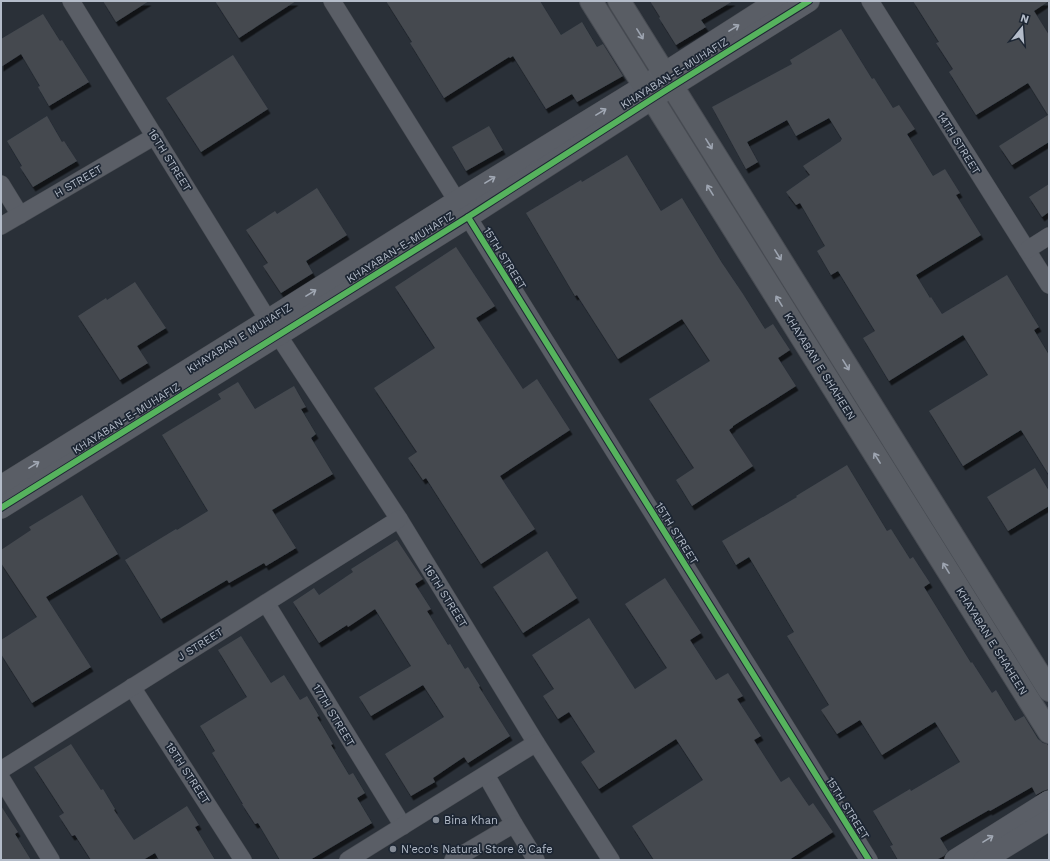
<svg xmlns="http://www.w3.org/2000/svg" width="1050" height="861" viewBox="0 0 1050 861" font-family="'Work Sans',sans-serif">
<defs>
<filter id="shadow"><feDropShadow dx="2.5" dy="4.5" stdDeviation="0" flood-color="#0009"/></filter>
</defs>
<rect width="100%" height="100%" fill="#2a3038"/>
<g fill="#444950" filter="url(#shadow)">
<polygon points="103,1 149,1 116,22"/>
<polygon points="215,1 296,1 239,38"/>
<polygon points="386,1 540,1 561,35 582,22 597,47 603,44 623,76 577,102 572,94 546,109 513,56 510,58 509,57 444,98 410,43 412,42"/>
<polygon points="650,1 733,1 701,20 706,27 676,45 659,18 660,17"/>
<polygon points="913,1 1049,1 1034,11 1049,35 1049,142 1012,165 999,146 1048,115 1028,83 976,115 949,72 953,69 936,43 939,42"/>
<polygon points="43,14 60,41 62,40 89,82 49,106 38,87 40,86 21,54 1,67 1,39"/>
<polygon points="841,29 872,79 874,78 893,108 899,105 915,129 907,134 933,176 945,169 960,193 956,195 981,235 916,275 930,298 931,297 942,314 1007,275 1039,327 1034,330 1049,355 1049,475 1021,430 963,466 929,411 988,375 963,335 889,381 863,338 875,331 838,271 831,275 817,251 825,246 800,203 796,205 786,192 810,175 803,166 841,141 841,140 842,139 829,118 796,136 787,120 747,142 758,162 746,169 712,107 792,64 790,60"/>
<polygon points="233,55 268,109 201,152 166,98"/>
<polygon points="47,116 62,142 64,141 77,161 33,187 20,167 22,166 7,141"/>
<polygon points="489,126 503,150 466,171 452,147"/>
<polygon points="627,155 661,211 682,198 722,263 743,294 765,329 773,324 790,350 778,358 796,386 733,426 733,427 729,430 753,466 692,506 676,480 694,468 649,399 710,361 682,319 618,359 577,295 575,296 526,213 581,180 582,182"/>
<polygon points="1049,184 1049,212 1042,217 1029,197"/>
<polygon points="317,188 347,235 306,261 313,273 281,293 263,266 268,263 246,230 275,211 277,214"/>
<polygon points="456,247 495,306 476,318 523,389 537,379 570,430 500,476 535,529 481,564 426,478 423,480 408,458 417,452 374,388 435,348 395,287"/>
<polygon points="135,282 166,328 137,346 148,363 120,380 78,316 106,298 107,300"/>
<polygon points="238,382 255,409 294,386 306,407 301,409 316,434 311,438 333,474 272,510 296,548 266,566 264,563 229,583 227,580 161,619 125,560 176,529 177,530 208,511 162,435 221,399 218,394"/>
<polygon points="847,465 887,531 891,529 910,559 913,557 930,583 924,587 971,663 972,662 992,693 996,690 1015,721 1024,716 1038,739 1043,743 1047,744 1049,747 1049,789 1043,791 1036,795 1032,787 990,811 989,810 940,838 948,851 944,856 936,860 898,860 890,846 893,845 873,811 910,789 911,791 960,762 935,722 882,755 860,720 837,734 821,710 829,705 787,636 794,632 749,557 736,565 722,541 797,497 796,496"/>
<polygon points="1035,468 1049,491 1049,506 1008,531 987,497"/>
<polygon points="82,495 118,554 46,597 91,667 32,703 1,654 1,640 37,617 1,563 1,550 31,530 29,527"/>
<polygon points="397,540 423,579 415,584 431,609 427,611 448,645 450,644 465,669 468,667 480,686 479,687 510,736 468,763 464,757 433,778 435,782 411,796 385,754 444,717 423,685 371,716 359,697 411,666 375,609 348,627 347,625 319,643 293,602 314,588 319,595 353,572 351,569"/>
<polygon points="547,551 577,598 523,633 493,587"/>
<polygon points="665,578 701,633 690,640 716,680 728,673 743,696 737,699 761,736 754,740 781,782 789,777 809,806 813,803 833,832 789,860 654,860 632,826 703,780 676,739 599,789 581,762 595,752 569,712 558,719 543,696 554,689 532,655 589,618 635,689 667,668 625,604"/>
<polygon points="241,636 271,683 284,675 300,700 307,696 319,716 317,717 333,744 331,745 349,775 353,773 365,793 357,798 372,823 310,860 280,860 258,823 255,824 242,804 243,804 212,753 215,751 200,726 247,697 218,650"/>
<polygon points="71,744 101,790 103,789 115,809 114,810 134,840 187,806 199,825 195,827 215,860 159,860 155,853 143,860 91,860 75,835 72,836 59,816 64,813 34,767"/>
<polygon points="1,806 18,832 15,834 31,860 1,860"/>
</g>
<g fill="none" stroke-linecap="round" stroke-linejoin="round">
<defs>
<g id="minor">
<polyline points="71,1 268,320"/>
<polyline points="332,1 457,201"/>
<polyline points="870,1 1049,285"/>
<polyline points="1,184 20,215"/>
<polyline points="468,217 869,860"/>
<polyline points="1,226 155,136"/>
<polyline points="1027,250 1049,236"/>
<polyline points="278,335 399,519 536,743 611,860"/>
<polyline points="266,603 403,826"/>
<polyline points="132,687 243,860"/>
<polyline points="1,770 399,519"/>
<polyline points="486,775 514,824 536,860"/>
<polyline points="1,778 51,860"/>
<polyline points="348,860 536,743"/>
<polyline points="453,860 514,824"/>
</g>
<g id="tertiary">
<polyline points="1,486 268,320 457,201 644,86 777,1"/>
<polyline points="1,508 468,217 663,92 809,1"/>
<polyline points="955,860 1049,801"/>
<polyline points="984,860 1049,820"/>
</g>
<g id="secondary">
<polyline points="591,1 1049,732"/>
<polyline points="619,1 1049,690"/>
</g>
</defs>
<use href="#minor" stroke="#484c53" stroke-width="18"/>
<use href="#tertiary" stroke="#484c53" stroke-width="22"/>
<use href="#secondary" stroke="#484c53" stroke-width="24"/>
<use href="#minor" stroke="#5a5e66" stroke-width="17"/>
<use href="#tertiary" stroke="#5a5e66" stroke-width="21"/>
<use href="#secondary" stroke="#595d64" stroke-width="22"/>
<defs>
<g id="cycleway">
<polyline points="468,217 869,860"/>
<polyline points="1,508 468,217 663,92 809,1"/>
</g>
</defs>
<use href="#cycleway" stroke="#1d2633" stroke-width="8"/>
<use href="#cycleway" stroke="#56b35d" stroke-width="6"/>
</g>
<defs><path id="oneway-shaft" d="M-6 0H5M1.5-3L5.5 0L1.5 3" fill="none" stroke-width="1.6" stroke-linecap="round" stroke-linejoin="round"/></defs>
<g stroke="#a2a9b5">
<use href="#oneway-shaft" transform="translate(734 28) rotate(-32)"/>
<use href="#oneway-shaft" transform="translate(601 112) rotate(-31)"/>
<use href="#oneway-shaft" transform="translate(490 180) rotate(-31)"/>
<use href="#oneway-shaft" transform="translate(311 293) rotate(-32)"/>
<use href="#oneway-shaft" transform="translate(34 465) rotate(-32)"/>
<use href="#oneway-shaft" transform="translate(988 839) rotate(-32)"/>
</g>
<g stroke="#9da4b0">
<use href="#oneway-shaft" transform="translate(640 34) rotate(58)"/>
<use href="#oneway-shaft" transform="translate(709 144) rotate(58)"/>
<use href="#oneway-shaft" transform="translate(710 190) rotate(-122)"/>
<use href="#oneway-shaft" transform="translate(778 255) rotate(58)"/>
<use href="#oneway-shaft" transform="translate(779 301) rotate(-122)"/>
<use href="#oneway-shaft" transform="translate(846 365) rotate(58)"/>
<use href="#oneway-shaft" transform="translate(877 458) rotate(-122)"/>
<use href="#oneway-shaft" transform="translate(946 568) rotate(-122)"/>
</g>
<g fill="#848b96" stroke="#1d2633" stroke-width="1.5">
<circle cx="436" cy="820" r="4"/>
<circle cx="393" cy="849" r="4"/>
</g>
<g text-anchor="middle" stroke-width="3.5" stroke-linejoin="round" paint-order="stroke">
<g font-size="11" fill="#b4bcc9" stroke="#1d2633">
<text transform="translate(674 73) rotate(-32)" y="4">KHAYABAN-E-MUHAFIZ</text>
<text transform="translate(959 143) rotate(58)" y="4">14TH STREET</text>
<text transform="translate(170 160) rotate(58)" y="4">16TH STREET</text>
<text transform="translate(78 181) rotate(-30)" y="4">H STREET</text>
<text transform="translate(400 247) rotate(-32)" y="4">KHAYABAN-E-MUHAFIZ</text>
<text transform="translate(505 258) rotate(58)" y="4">15TH STREET</text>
<text transform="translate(239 338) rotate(-32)" y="4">KHAYABAN E MUHAFIZ</text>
<text transform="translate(820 366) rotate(58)" y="4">KHAYABAN E SHAHEEN</text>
<text transform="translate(126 418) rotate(-32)" y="4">KHAYABAN-E-MUHAFIZ</text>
<text transform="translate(677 533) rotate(58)" y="4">15TH STREET</text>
<text transform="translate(446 596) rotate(58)" y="4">16TH STREET</text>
<text transform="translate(992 641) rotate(58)" y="4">KHAYABAN E SHAHEEN</text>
<text transform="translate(200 644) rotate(-32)" y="4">J STREET</text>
<text transform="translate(334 715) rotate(59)" y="4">17TH STREET</text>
<text transform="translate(188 773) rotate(57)" y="4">18TH STREET</text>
<text transform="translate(848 808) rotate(58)" y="4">15TH STREET</text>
</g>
<g font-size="11" fill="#b4bcc9" stroke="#1d2633" text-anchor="start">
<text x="444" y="824">Bina Khan</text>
<text x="401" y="853">N'eco's Natural Store &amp; Cafe</text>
</g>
</g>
<rect width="1050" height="861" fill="none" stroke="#b4bcc9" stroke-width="4"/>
<g transform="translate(1022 28) rotate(17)" stroke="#1d2633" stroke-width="3" paint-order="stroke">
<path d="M0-3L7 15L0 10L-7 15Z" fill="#b4bcc9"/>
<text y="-6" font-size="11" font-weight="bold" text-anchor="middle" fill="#b4bcc9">N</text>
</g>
</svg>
